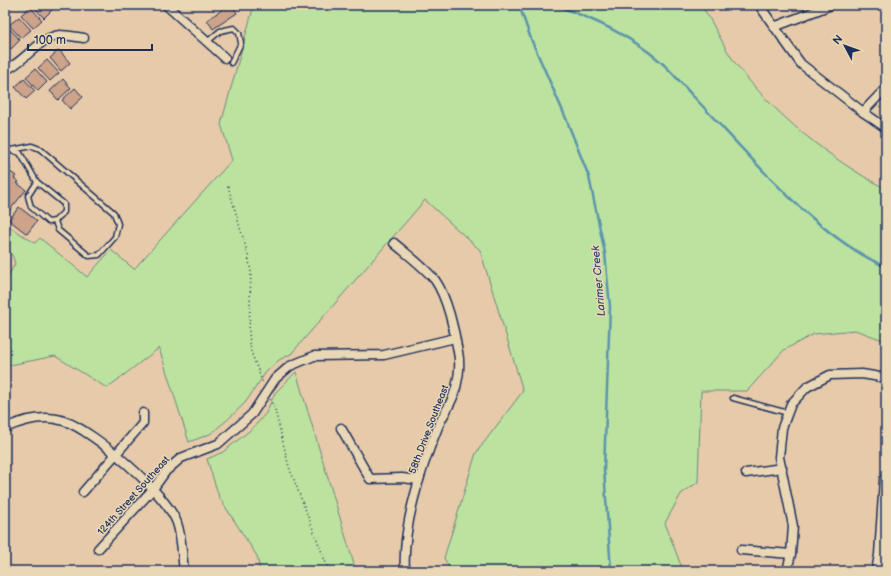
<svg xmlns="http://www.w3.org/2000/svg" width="891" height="576" viewBox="0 0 891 576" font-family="'Balsamiq Sans',sans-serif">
<rect width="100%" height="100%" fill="#e6caa9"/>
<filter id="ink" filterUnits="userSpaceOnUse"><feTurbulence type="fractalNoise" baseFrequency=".025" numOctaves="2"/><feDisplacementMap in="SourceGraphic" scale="8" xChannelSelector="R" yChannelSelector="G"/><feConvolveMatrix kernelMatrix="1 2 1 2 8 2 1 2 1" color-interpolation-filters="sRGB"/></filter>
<g filter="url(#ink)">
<g fill="#bbe29e" stroke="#6b887e">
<path d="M254,5H701C714,23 722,45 735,63C775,115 828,158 886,189V341L855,330L814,334L784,350L747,391H701L698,482L681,494L665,523L683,571H451L444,558L476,453L523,391L480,250L425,200L291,354L279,360L266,372L245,403L226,421L210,434L189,442L159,348L107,388L55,356L5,366V281L15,264L13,257L5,244V224L35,243L40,238L87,277L111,250L134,269L232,160L221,124Z"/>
<polygon points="296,372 356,571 260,571 257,556 219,497 207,459 223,452 253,428 266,413 275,393"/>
</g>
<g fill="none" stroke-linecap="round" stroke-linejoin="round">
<g stroke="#5b94ad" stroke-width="2.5">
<polyline points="519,5 531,39 565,116 589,177 605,253 610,307 604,469 611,571"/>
<path d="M555,5C593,19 630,35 661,62C672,72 682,84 692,95C748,153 812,234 886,267"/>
</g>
</g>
<g fill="#cda38a" stroke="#1b2f5e">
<polygon points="32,5 49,5 53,9 44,18"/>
<polygon points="229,5 232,5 237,13 213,29 207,20"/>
<polygon points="30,7 42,20 33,28 21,15"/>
<polygon points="19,17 31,30 21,38 9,25"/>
<polygon points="8,27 20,40 11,49 5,42 5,30"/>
<polygon points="59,50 70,63 61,71 50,58"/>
<polygon points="47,60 59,73 50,81 38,68"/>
<polygon points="35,69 47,82 38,91 26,77"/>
<polygon points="24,79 35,91 26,99 15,87"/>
<polygon points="63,79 71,88 58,100 50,91"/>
<polygon points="75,88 83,97 70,109 62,100"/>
<polygon points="5,163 11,168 9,171 16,176 14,178 19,182 17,183 26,190 5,216"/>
<polygon points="19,207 37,221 27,234 9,220"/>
</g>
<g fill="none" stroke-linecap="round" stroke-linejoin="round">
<defs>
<g id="lane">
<polyline points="207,42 220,31 234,28 239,33 241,43 231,63"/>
<polyline points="5,148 20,153 37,182 64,204 64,212 55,221 48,222 31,207 28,196 37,182"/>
<polyline points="12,150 32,146 40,149 114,213 118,224 115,237 99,255 89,256 58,230 55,221"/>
<polyline points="733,398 788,413"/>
</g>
<g id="street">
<polyline points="166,5 225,58"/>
<polyline points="759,5 801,64 863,112 886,128"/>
<polyline points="774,27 831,5"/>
<path d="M5,70C24,63 39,37 60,35C67,35 76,37 84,38"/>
<polyline points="863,112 886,88"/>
<path d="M394,243C408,255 423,266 435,280C447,297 455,332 458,352C461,366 458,384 453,397C449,407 442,417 438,427C421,468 402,527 405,571"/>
<path d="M5,428C23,420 44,414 64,421C93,430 167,494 177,523C182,537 182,556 184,571"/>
<polyline points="341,428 370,479 402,478 419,480"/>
<polyline points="746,473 782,468"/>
<polyline points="83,492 143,423 143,413"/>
<polyline points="98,549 153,489 166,471 181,458 218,444 252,414 275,379 290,366 314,356 384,355 455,338"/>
<polyline points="741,550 791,554"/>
<polyline points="787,571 791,554 793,526 779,457 782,428 791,404 807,387 830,375 862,374 886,378"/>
<polyline points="876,571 879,555 884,479"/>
</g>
</defs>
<use href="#lane" stroke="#1b2f5e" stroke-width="7"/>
<use href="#street" stroke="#1b2f5e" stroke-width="11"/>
<g stroke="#1b2f5e" stroke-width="1.5" stroke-dasharray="1 3" stroke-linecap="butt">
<polyline points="228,186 248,255 251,272 249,333 251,352 263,383"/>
<polyline points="270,399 275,410 289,467 329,571"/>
</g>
<use href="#lane" stroke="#ead7b5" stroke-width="4"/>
<use href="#street" stroke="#ead7b5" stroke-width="8"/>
</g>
</g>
<g text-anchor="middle" stroke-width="3" stroke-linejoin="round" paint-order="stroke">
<g font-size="10" fill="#1b2f5e" stroke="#ead7b5">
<text transform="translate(428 429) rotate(-69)" y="4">58th Drive Southeast</text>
<text transform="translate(133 495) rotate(-48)" y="4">124th Street Southeast</text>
</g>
<g font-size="11" font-style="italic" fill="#2b4872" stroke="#ead7b5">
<text transform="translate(598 281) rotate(-95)" y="4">Larimer Creek</text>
</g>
</g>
<rect width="891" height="576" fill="none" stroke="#ead7b5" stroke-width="20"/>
<rect x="10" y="10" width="871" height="556" fill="none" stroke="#1b2f5e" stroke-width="1.5" filter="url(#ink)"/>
<g transform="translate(845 46) rotate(311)" stroke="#ead7b5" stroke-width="3" paint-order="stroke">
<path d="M0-3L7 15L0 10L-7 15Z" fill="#1b2f5e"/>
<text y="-6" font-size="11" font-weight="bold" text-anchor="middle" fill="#1b2f5e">N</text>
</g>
<path d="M28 44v6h124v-6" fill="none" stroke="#1b2f5e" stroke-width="2"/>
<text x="34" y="44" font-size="12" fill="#1b2f5e" stroke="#ead7b5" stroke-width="3" paint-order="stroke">100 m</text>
</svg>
